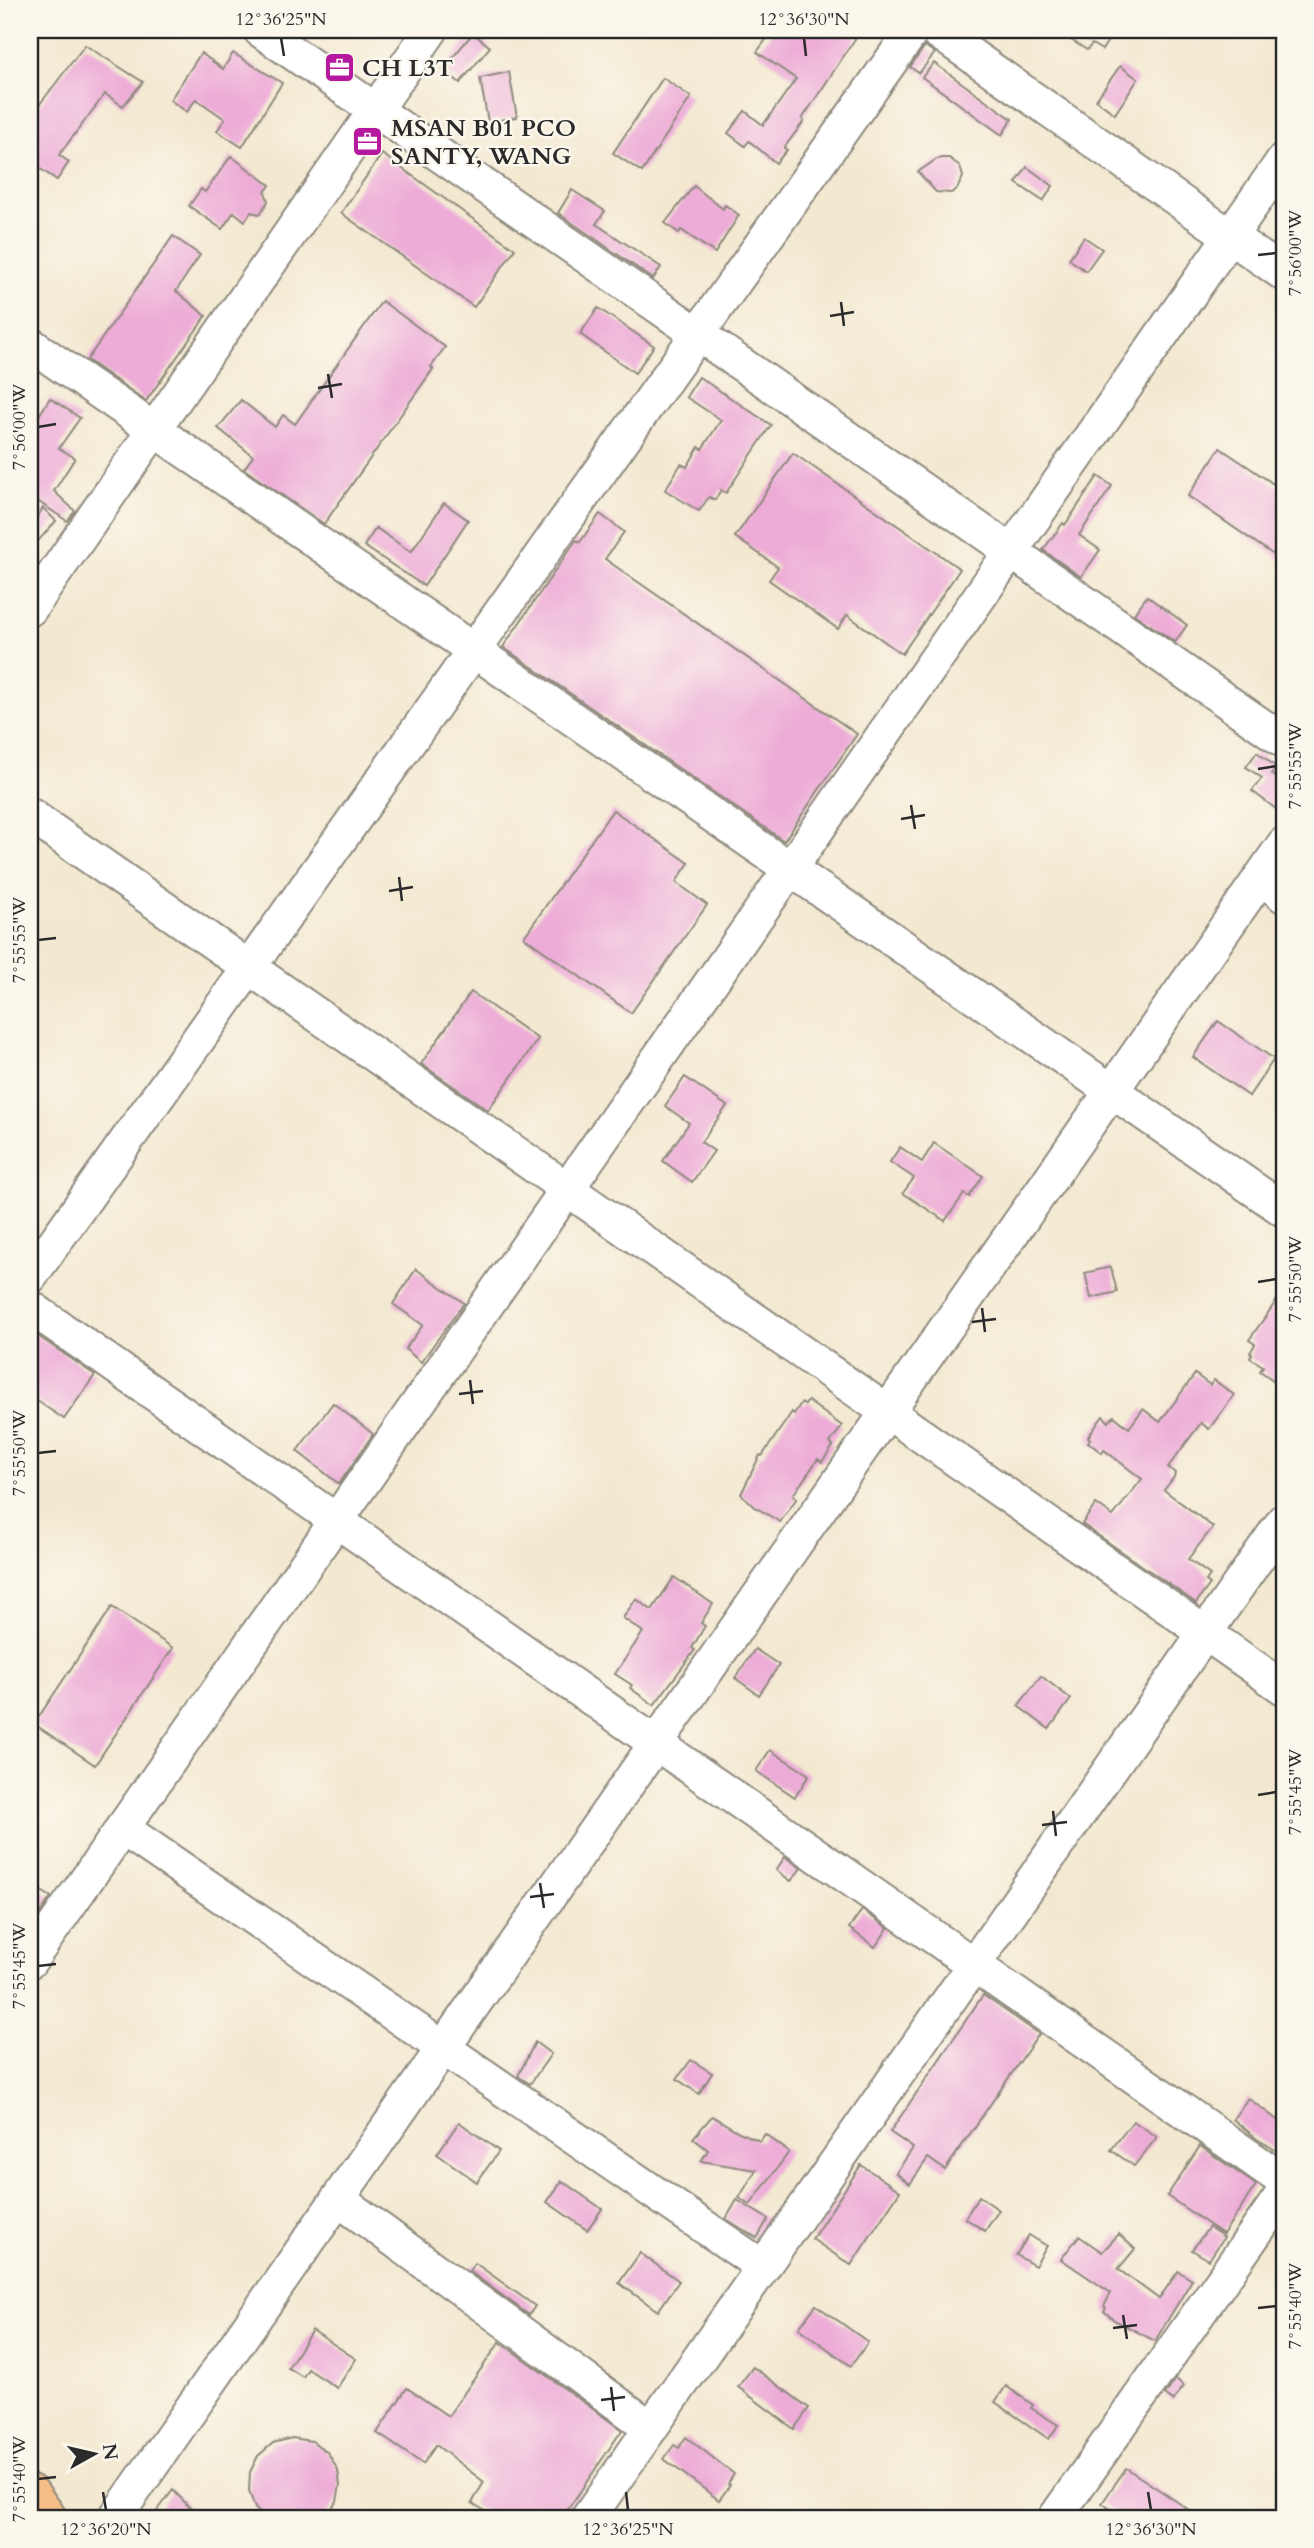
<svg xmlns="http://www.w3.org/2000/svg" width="1314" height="2548" viewBox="0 0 1314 2548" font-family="Cardo,serif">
<rect width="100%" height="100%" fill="#fbf7ec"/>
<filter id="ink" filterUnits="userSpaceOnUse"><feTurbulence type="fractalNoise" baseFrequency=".0143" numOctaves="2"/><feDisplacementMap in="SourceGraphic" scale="14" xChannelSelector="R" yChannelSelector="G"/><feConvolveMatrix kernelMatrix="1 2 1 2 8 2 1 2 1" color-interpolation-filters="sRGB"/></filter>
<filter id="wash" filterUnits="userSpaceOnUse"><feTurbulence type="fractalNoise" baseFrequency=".00686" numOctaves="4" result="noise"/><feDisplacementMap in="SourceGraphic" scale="28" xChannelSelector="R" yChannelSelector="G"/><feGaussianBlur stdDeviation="1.57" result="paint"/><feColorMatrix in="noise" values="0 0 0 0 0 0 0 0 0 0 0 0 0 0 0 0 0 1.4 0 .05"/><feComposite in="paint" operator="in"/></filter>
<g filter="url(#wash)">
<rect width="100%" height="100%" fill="#f3e9d1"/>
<g id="blocks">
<g fill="#edacd7">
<polygon points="773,30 861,30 802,119 804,121 784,148 787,150 776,163 749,141 745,146 728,133 745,111 763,125 796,79 757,52"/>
<polygon points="1055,30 1115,30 1102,50 1092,44 1087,50"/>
<polygon points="473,33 490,47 460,83 443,69"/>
<polygon points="85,45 143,82 123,106 105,94 59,155 69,162 57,180 30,162 30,117"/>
<polygon points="925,46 935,53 919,73 910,67"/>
<polygon points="201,53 223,69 233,53 282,83 242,147 217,131 225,119 196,99 187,112 170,100"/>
<polygon points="934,63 1012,119 1002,135 922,77"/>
<polygon points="1120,66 1138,79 1115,114 1096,100"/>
<polygon points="509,72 517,117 488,122 480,78"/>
<polygon points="663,78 691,97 642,172 613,153"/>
<polygon points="382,154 515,249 474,307 341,213"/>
<polygon points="231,156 270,185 265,192 268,201 260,214 251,212 245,221 234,212 222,229 189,206 201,189 205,192"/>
<polygon points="942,158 949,158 960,166 963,177 957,189 951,193 936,192 918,172 937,159"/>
<polygon points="1027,167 1053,186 1043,201 1016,183"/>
<polygon points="694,186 723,209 725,205 739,215 715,253 681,230 679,233 665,223"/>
<polygon points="572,190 605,211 596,224 661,267 653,279 558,213"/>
<polygon points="173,236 200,255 176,291 206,316 146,401 87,360"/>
<polygon points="1084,237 1102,249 1086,271 1069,259"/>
<polygon points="382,301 445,347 431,367 433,369 324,524 244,469 253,456 218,428 241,400 275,427 283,415 295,424"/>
<polygon points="598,308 654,346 635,373 580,334"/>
<polygon points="699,377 771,425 726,493 721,490 715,500 709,497 699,511 665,490 681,464 687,467 699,447 702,449 721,420 686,397"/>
<polygon points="50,398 80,418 59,448 75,458 54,491 75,511 67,521 30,496 30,430"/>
<polygon points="1220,448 1284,491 1284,562 1188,496"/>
<polygon points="793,453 960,569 902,654 847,615 838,629 769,580 778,567 735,537"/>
<polygon points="1098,476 1112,486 1079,535 1100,550 1081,577 1043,550 1063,523 1065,525"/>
<polygon points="444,503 468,520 424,586 364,546 376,528 411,552"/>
<polygon points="43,508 56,521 30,550 30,528"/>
<polygon points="600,514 624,532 605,559 857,734 784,841 503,647 576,540 580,542"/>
<polygon points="1147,596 1187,625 1175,642 1134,614"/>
<polygon points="1257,752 1276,767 1271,774 1284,783 1284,798 1276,809 1252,791 1262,778 1246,767"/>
<polygon points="613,810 689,863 676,882 707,905 631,1013 524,937"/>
<polygon points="471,992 538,1039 488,1110 421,1064"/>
<polygon points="1218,1021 1274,1059 1249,1096 1193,1057"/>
<polygon points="685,1077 727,1106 701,1142 714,1151 692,1182 663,1161 689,1123 665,1106"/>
<polygon points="934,1143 983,1176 969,1197 964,1194 945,1221 903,1193 914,1178 890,1162 900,1147 922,1162"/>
<polygon points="1111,1267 1117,1292 1091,1298 1085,1273"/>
<polygon points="416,1269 464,1303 421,1362 405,1349 423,1325 393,1304"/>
<polygon points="1284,1290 1284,1371 1276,1382 1260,1371 1263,1366 1250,1358 1252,1354 1250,1353 1255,1344 1249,1340"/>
<polygon points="32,1332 95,1375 64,1419 30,1396 30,1336"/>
<polygon points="1195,1374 1210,1385 1214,1380 1234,1395 1209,1429 1201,1423 1168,1467 1175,1473 1174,1477 1164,1490 1213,1527 1188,1559 1210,1575 1206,1581 1210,1584 1196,1603 1082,1524 1096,1504 1113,1516 1142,1479 1104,1450 1102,1453 1088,1442 1090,1439 1088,1437 1103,1416 1109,1422 1114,1416 1129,1428 1143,1409 1160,1422"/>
<polygon points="808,1401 842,1426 830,1443 833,1446 822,1462 818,1459 793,1495 797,1498 780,1522 755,1507 741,1494 760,1455 762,1456 792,1412 794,1414 801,1403 805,1405"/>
<polygon points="333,1403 373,1434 339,1484 297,1451"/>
<polygon points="674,1577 713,1604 701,1623 705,1626 692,1648 695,1650 654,1705 630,1688 632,1685 615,1674 643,1632 623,1618 636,1599 652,1610"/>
<polygon points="112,1607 173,1648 95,1765 34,1724"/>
<polygon points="755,1649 779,1665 759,1695 735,1678"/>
<polygon points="1041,1676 1071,1699 1049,1729 1018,1706"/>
<polygon points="770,1750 809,1775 795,1797 756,1771"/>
<polygon points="785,1857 801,1868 791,1881 776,1870"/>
<polygon points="30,1884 51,1897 32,1925 30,1923"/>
<polygon points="862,1910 888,1928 875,1947 849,1928"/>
<polygon points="983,1995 1039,2034 945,2170 928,2158 910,2184 896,2173 913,2148 890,2132"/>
<polygon points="535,2042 551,2054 530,2084 518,2076"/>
<polygon points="691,2060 712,2073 699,2094 677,2079"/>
<polygon points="1248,2098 1284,2125 1284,2155 1257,2139 1233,2119"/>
<polygon points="712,2116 739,2132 760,2141 765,2134 789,2152 750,2205 739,2198 756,2170 701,2161 708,2150 693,2138"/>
<polygon points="1133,2121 1157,2137 1134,2166 1111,2150"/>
<polygon points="459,2122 499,2151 477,2182 437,2154"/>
<polygon points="1200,2146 1256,2185 1223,2234 1167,2196"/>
<polygon points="861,2165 900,2191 851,2265 812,2239"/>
<polygon points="562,2181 602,2209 587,2230 547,2202"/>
<polygon points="979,2196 999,2210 985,2231 965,2218"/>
<polygon points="737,2200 768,2219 757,2238 726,2219"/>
<polygon points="1209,2227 1224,2237 1209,2260 1192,2250"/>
<polygon points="1119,2234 1135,2249 1118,2269 1159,2299 1178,2271 1192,2280 1155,2341 1114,2320 1104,2311 1106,2308 1104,2306 1111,2293 1061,2259 1079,2236 1102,2252"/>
<polygon points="1029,2235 1047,2246 1035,2266 1016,2255"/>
<polygon points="640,2253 679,2281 658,2311 619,2283"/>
<polygon points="475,2263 535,2306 529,2315 469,2271"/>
<polygon points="816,2305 868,2342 851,2366 799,2328"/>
<polygon points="312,2330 356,2359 337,2388 308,2369 303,2377 288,2368"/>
<polygon points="500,2342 622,2430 562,2518 497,2518 472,2503 484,2482 436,2445 423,2464 377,2433 407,2388 448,2416"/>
<polygon points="753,2367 809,2408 794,2429 738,2387"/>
<polygon points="1176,2379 1184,2386 1173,2401 1165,2395"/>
<polygon points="1006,2386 1033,2405 1031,2408 1058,2425 1049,2439 995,2402"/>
<polygon points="686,2437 734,2474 728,2484 730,2485 719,2500 664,2459 674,2445 679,2448"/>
<polygon points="292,2438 312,2441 328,2453 338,2470 340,2485 337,2501 324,2518 264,2518 255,2508 249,2491 250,2472 258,2456 273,2443"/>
<polygon points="1126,2468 1164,2493 1201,2518 1123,2518 1102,2503"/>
<polygon points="173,2490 200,2518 152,2518"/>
</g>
</g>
</g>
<g filter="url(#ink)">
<use href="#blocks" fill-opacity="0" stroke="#8f8a7e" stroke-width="2"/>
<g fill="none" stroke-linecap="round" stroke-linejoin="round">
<defs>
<g id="minor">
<polyline points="260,30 1284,741"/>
<polyline points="935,30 1284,274"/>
<polyline points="30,344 1284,1210"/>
<polyline points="30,609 431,30"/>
<polyline points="30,815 1284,1688"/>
<polyline points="1261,877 1284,896"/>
<polyline points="30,1277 913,30"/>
<polyline points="30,1307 1284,2181"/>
<polyline points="122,1828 763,2267"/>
<polyline points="30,1961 1284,159"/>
<polyline points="338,2199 651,2428"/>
<polyline points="115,2518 1284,844"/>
<polyline points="588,2518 1284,1520"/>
<polyline points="1055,2518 1284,2192"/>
</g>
<polyline id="highway" points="30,2494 47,2518"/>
</defs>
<use href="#minor" stroke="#8f8a7e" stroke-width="37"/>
<use href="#highway" stroke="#8f8a7e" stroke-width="42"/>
<use href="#minor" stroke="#fff" stroke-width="33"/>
<use href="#highway" stroke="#f6be87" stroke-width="38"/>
</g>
</g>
<path fill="none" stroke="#2b2b2b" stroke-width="2.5" d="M281,38L284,56M804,38L806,56M1258,255L1276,253M841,302L844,326M830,316L854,312M328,374L332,398M318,388L342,384M38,427L56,424M1258,769L1276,766M911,805L915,829M901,819L925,815M399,877L402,901M389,891L413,887M38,940L56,938M1258,1282L1276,1279M982,1308L985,1332M972,1322L996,1319M470,1380L473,1404M459,1394L483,1391M38,1453L56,1451M1258,1795L1276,1792M1053,1811L1056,1836M1042,1825L1067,1822M540,1883L544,1908M530,1897L554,1894M38,1966L56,1964M1258,2308L1276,2306M1123,2315L1127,2339M1113,2328L1137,2325M611,2387L614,2411M601,2400L625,2397M38,2479L56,2477M103,2492L106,2510M626,2492L628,2510M1148,2492L1151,2510"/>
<defs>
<symbol id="office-square" viewBox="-11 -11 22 22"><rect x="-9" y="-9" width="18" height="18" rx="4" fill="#b5179e" stroke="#fbf7ec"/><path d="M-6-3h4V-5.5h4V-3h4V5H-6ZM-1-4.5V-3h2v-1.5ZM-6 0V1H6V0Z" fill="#fff"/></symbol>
</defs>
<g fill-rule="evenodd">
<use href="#office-square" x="322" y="50" width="35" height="35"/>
<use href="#office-square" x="350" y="124" width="35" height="35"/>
</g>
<g text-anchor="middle" stroke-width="5" stroke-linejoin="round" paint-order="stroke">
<g font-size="24" font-weight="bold" fill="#2b2b2b" stroke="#fbf7ec" text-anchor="start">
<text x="362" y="76">CH L3T</text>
<text x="391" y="136">MSAN B01 PCO<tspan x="391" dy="28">SANTY, WANG</tspan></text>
</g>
</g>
<rect width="1314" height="2548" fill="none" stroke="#fbf7ec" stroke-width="77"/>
<g transform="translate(94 2454) rotate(82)" stroke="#fbf7ec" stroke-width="5" paint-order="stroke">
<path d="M0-5L12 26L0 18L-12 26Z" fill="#2b2b2b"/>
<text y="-10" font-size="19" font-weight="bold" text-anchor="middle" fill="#2b2b2b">N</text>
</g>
<rect x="38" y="38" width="1238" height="2472" fill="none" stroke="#2b2b2b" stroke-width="2.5"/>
<g font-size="18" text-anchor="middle" fill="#2b2b2b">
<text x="281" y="25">12°36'25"N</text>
<text x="804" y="25">12°36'30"N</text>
<text transform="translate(1295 253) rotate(-90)" y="6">7°56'00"W</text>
<text transform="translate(19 427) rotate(-90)" y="6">7°56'00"W</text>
<text transform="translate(1295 766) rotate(-90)" y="6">7°55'55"W</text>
<text transform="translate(19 940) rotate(-90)" y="6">7°55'55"W</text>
<text transform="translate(1295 1279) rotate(-90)" y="6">7°55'50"W</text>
<text transform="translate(19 1453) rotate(-90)" y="6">7°55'50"W</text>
<text transform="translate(1295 1792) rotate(-90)" y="6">7°55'45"W</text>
<text transform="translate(19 1966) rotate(-90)" y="6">7°55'45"W</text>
<text transform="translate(1295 2306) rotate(-90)" y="6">7°55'40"W</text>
<text transform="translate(19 2479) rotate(-90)" y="6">7°55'40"W</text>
<text x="106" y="2535">12°36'20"N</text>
<text x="628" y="2535">12°36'25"N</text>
<text x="1151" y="2535">12°36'30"N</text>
</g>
</svg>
